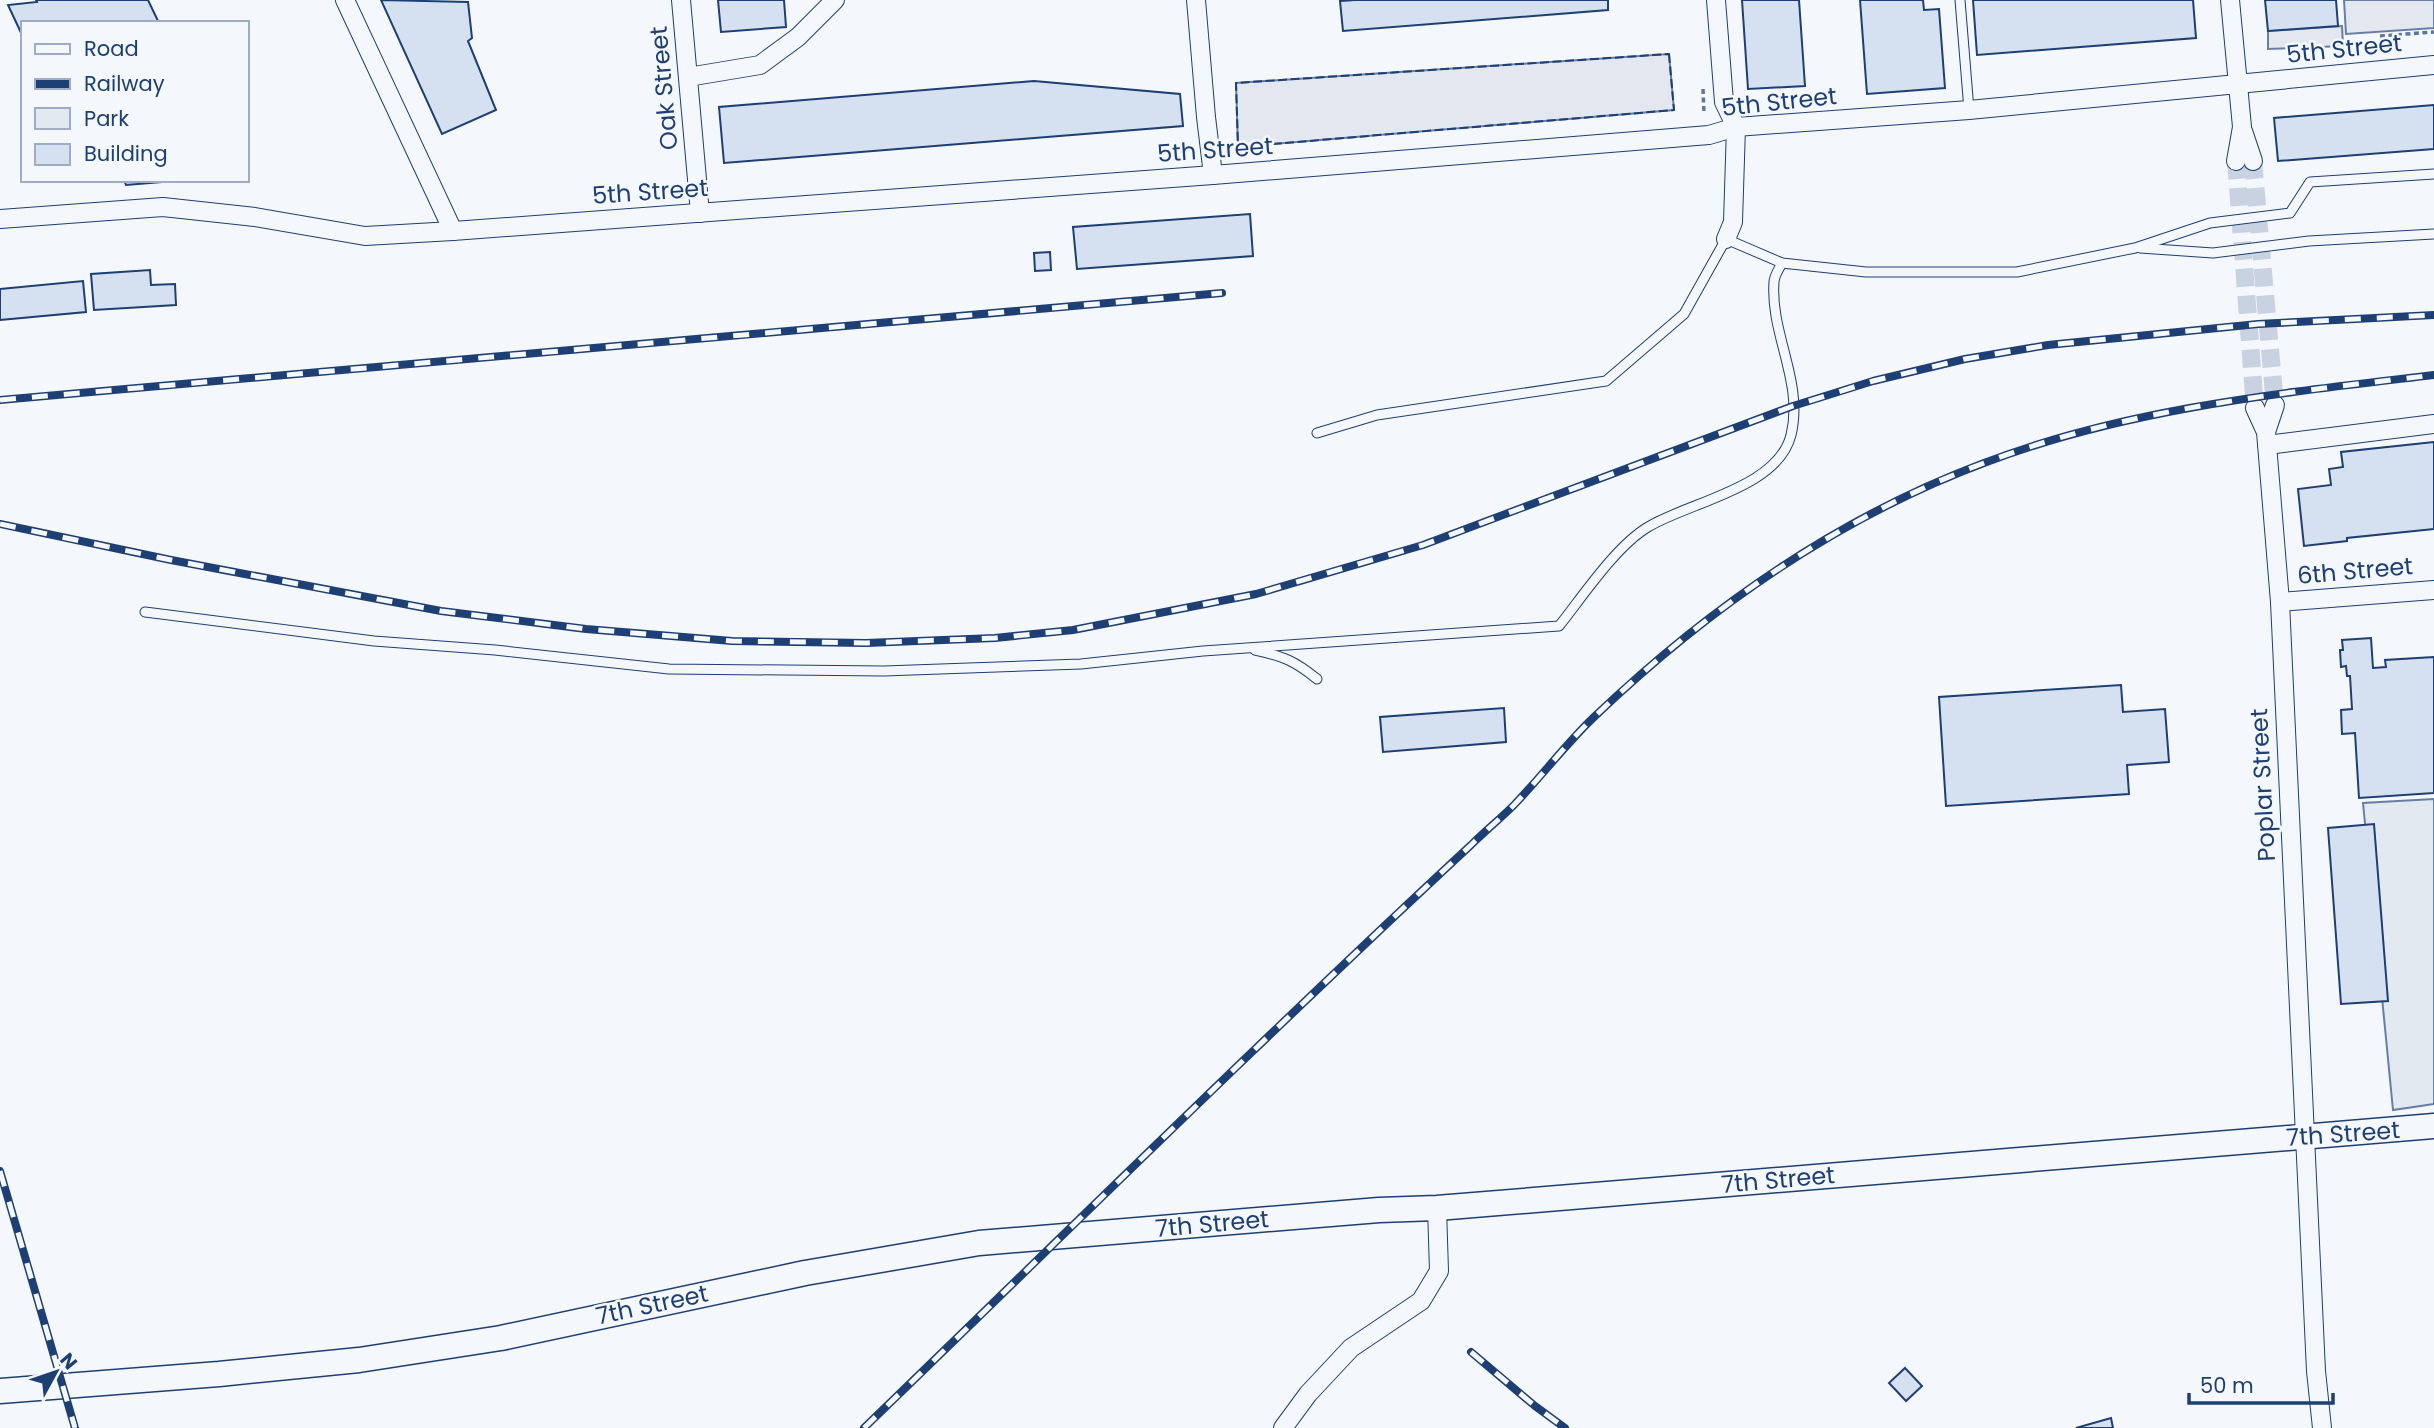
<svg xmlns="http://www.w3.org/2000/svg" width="2434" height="1428" viewBox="0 0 2434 1428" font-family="Poppins,sans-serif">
<rect width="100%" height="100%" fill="#f4f7fb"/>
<polygon fill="#e3e9f0" stroke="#687fa3" stroke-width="2" points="2434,799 2434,1104 2393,1110 2363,803"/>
<g fill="#e3e8f0" stroke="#687fa3" stroke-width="2">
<polygon points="2344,0 2434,0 2434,28 2346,34"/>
<polygon points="2342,26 2343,46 2268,49 2268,31"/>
<polygon points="1669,54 1674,110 1238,147 1236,83"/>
</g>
<g fill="#d5e0f0" stroke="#1d3f73" stroke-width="2">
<polygon points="36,0 148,0 159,23 23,23 23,37 8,5 37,2"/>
<polygon points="381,0 468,2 472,38 468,41 496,110 442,134"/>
<polygon points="718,0 784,0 786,27 721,32"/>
<polygon points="1355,0 1608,0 1608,10 1343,31 1340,1"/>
<polygon points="1742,0 1799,0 1805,86 1748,89"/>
<polygon points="1860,0 1923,0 1924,10 1939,9 1945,88 1867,94"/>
<polygon points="1973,0 2193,0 2196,38 1977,55"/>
<polygon points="2265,0 2336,0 2338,26 2268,31"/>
<polygon points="1034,81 1180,94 1183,126 724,163 719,107"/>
<polygon points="2434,105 2434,149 2278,161 2274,118"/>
<polygon points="124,180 187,180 126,185"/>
<polygon points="1250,214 1253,256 1077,269 1073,227"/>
<polygon points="1050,252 1051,270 1035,271 1034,253"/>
<polygon points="150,270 151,285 175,284 176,305 94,310 91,274"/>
<polygon points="83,281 86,312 0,320 0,289"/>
<polygon points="2434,442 2434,529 2347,538 2347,541 2304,546 2298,489 2331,485 2329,469 2343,467 2341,452"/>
<polygon points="2371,638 2373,668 2386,667 2385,660 2434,657 2434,793 2359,798 2355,733 2342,734 2341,710 2352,709 2350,676 2347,676 2346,666 2341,667 2340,650 2343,650 2342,640"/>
<polygon points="2121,685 2123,712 2165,709 2169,762 2127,765 2129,794 1946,806 1939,697"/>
<polygon points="1504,708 1506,742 1383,752 1380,717"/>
<polygon points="2374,824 2388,1001 2341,1004 2328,828"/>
<polygon points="1905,1368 1922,1386 1906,1401 1889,1383"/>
<polygon points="2111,1418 2113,1428 2076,1428"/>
</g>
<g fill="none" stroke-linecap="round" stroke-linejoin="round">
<g stroke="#c9d2e0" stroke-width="18" stroke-dasharray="18 9" stroke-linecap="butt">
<polyline points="2236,161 2255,408"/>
<polyline points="2253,161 2275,405"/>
</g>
<defs>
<g id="lane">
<polyline points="1960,0 1969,110"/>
<polyline points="2140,248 2213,253 2309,241 2434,234"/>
<polyline points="1317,433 1377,415 1606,381 1684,314 1726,239 1782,263 1866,272 2017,272 2135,248 2210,223 2290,213 2310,182 2434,174"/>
<path d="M145,612L374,641L495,650L669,669L884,671L1081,664L1203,651L1559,626C1583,596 1616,546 1648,527C1689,502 1778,488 1791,435C1804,382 1770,334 1774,282C1774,276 1779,269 1782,263"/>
<path d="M1255,650C1283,656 1295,661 1317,679"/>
</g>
<g id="street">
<polyline points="345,0 453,231"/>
<polyline points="681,0 700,213"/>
<polyline points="1196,0 1206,117 1213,175"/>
<polyline points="1716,0 1724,102 1736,127 1733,222 1726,239"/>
<polyline points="2230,0 2242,127 2236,161"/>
<polyline points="688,77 760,65 798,37 835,0"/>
<polyline points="2243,131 2253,161"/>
<polyline points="0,219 163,207 255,217 365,236 453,231 1213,175 1709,135 1736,127 1969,110 2434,65"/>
<polyline points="2255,408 2266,432 2280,602 2316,1371 2322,1428"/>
<polyline points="2266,432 2275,405"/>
<polyline points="2267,445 2434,424"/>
<polyline points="2280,602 2434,590"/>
<polyline points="1283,1428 1308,1394 1351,1348 1421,1301 1439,1271 1437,1208"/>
</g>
<polyline id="secondary" points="0,1391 219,1374 359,1360 501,1338 805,1273 979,1243 1379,1210 1437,1208 2434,1126"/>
</defs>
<use href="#lane" stroke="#1d3f73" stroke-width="11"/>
<use href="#street" stroke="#1d3f73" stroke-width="20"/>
<use href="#secondary" stroke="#1d3f73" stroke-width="27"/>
<g stroke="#5e769c" stroke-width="3.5" stroke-dasharray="5 3.5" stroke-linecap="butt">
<polyline points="2380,36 2434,32"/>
<polyline points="1703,89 1704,114"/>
</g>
<use href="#lane" stroke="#f4f7fb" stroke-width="9"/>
<use href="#street" stroke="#f4f7fb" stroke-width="18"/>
<use href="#secondary" stroke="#f4f7fb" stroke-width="24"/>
<defs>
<g id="rail">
<polyline points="0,400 1222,293"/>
<polyline points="0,524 171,560 441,611 586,629 732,641 866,643 995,638 1073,630 1256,594 1423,545 1793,406 1873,381 1965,359 2048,345 2258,324 2434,315"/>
<polyline points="0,1171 75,1428"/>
<polyline points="1471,1352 1535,1406 1565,1428"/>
<path d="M864,1428C1066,1233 1265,1036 1471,845C1485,831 1500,819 1514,805C1541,777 1565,745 1593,718C1706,610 1837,518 1984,463C2128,408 2282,393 2434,375"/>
</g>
</defs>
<use href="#rail" stroke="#1d3f73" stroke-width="8"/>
<use href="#rail" stroke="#f4f7fb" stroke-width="5" stroke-dasharray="16" stroke-linecap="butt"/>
<polygon stroke="#1d3f73" stroke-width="2" stroke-dasharray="9 3.5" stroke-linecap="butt" points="1669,54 1674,110 1238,147 1236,83"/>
</g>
<g text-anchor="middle" stroke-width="5" stroke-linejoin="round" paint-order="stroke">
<g font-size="24" fill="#1d3f73" stroke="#f4f7fb">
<text transform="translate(2344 49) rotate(-6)" y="8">5th Street</text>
<text transform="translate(664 88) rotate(-95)" y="8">Oak Street</text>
<text transform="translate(1779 102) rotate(-6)" y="8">5th Street</text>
<text transform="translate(1215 150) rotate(-4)" y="8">5th Street</text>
<text transform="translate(650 192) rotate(-4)" y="8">5th Street</text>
<text transform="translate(2355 571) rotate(-5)" y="8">6th Street</text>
<text transform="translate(2263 785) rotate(-93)" y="8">Poplar Street</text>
<text transform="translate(2343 1134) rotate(-4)" y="8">7th Street</text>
<text transform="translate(1778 1180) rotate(-5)" y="8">7th Street</text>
<text transform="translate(1212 1224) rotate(-5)" y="8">7th Street</text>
<text transform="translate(652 1305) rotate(-12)" y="8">7th Street</text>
</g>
</g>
<rect x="21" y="21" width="228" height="161" fill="#f4f7fb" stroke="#9eadc5" stroke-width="2"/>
<rect x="35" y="44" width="35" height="10" fill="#f4f7fb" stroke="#9eadc5" stroke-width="2"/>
<text x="84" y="56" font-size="21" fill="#1d3f73">Road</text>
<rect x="35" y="79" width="35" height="10" fill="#1d3f73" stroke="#9eadc5" stroke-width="2"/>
<text x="84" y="91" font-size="21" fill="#1d3f73">Railway</text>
<rect x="35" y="108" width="35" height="21" fill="#e3e9f0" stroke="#9eadc5" stroke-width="2"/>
<text x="84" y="126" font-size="21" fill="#1d3f73">Park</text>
<rect x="35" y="144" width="35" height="21" fill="#d5e0f0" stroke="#9eadc5" stroke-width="2"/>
<text x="84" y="161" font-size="21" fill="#1d3f73">Building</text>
<g transform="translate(56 1372) rotate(50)" stroke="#f4f7fb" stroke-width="5" paint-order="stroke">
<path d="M0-5L12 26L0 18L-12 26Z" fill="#1d3f73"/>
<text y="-10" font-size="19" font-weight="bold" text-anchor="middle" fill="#1d3f73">N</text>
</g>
<path d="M2189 1393v10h144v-10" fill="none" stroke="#1d3f73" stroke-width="3.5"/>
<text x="2200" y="1393" font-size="21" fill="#1d3f73" stroke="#f4f7fb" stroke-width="5" paint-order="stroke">50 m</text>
</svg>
